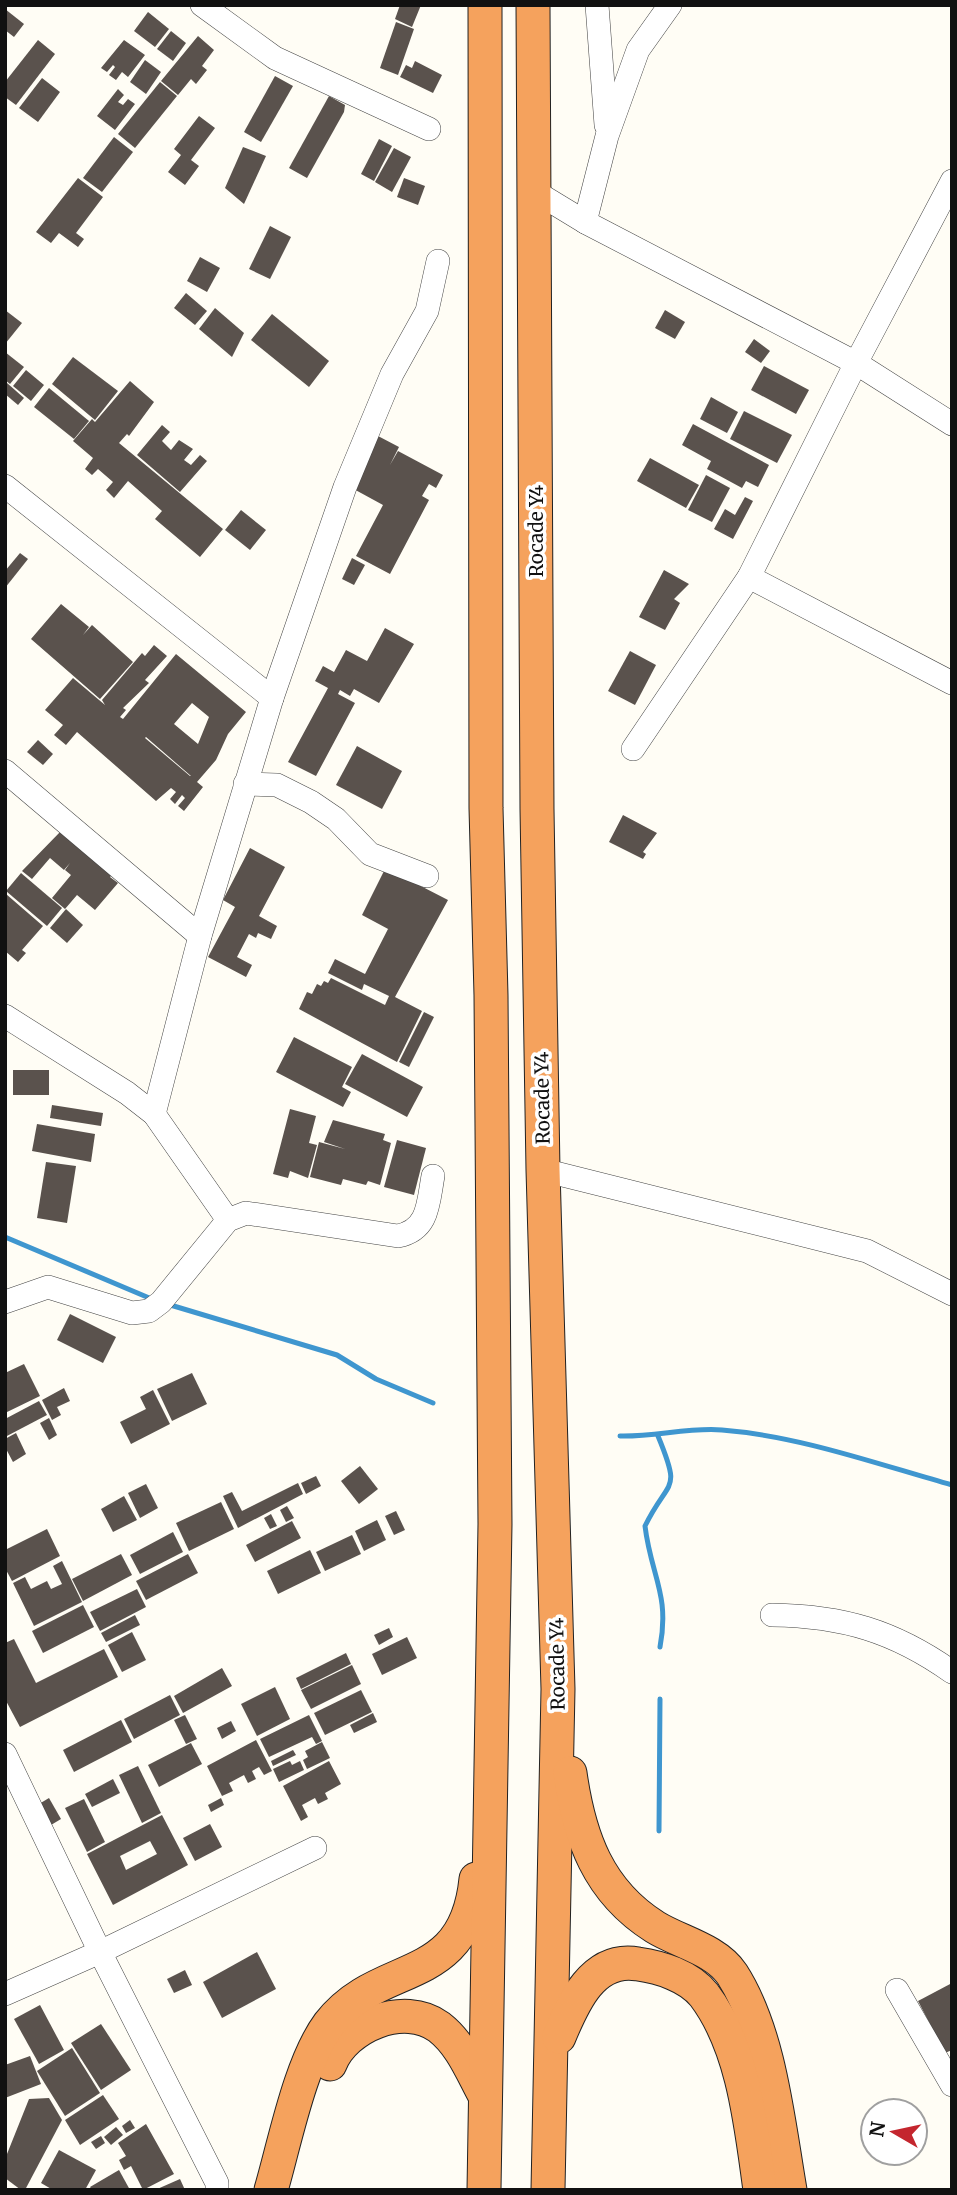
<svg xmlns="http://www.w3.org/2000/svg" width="957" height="2195" viewBox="0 0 957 2195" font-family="Merriweather,serif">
<rect width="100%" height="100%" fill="#fffdf5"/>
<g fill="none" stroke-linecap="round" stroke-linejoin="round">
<g stroke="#3f96cf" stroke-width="5">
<polyline points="5,1237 154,1300"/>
<polyline points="167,1304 337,1355 376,1379 433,1403"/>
<path d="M620,1436C654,1437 690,1427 722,1430C799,1436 877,1464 952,1485"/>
<path d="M658,1436C682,1494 669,1477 645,1526C651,1576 670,1594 660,1647"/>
<polyline points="659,1831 660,1699"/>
</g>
</g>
<g fill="#5a524d" fill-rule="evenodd">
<polygon points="400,5 421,5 412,27 395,19"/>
<polygon points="5,9 24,24 14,37 5,30"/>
<polygon points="148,12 169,29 155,47 134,31"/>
<polygon points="396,22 414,29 398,75 380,68"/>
<polygon points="171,31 186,43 173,61 157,49"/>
<polygon points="198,36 214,50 202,66 207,70 196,84 191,79 178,95 161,81"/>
<polygon points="38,40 55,54 16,105 5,97 5,82"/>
<polygon points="124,40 145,55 128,77 122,72 116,80 109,75 115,67 113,65 107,72 101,68"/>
<polygon points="145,60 161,72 146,94 130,82"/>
<polygon points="415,61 442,75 433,93 400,77 406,65 412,68"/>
<polygon points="275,76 293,86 261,142 244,132"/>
<polygon points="42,78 60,92 38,122 19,108"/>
<polygon points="160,82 177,96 135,148 118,134"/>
<polygon points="118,89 124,95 118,102 123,105 128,99 135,104 115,130 97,116"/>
<polygon points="329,96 345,105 344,112 307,178 289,168"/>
<polygon points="199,116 215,128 191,160 199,166 185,185 168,172 181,155 174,149"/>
<polygon points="114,137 133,152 102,192 83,178"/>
<polygon points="379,139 392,146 374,181 361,174"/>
<polygon points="243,147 266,156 244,204 225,188"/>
<polygon points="394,148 411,157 392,192 375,182"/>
<polygon points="78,178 103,197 76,233 84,239 78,247 59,233 51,243 36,232"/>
<polygon points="404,178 425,186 418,205 397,197"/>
<polygon points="270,226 291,237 270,279 249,269"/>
<polygon points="200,257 220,268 207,292 187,281"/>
<polygon points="186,293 207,311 195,325 174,308"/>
<polygon points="215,308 244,333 232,357 199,329"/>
<polygon points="5,310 22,323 5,344"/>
<polygon points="665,310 685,322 675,339 655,328"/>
<polygon points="272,314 329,361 309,387 251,340"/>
<polygon points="754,339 770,351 761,363 745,352"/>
<polygon points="5,352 24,367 10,384 5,380"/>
<polygon points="73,357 118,391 95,420 52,384"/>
<polygon points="764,366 809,390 796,414 751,390"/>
<polygon points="26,370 44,385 31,401 13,386"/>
<polygon points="130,381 154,402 129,436 127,434 119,443 223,529 200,557 155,519 162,511 128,481 114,498 106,490 113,482 98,469 92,475 85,469 93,458 73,441 92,419 95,422"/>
<polygon points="7,383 24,398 18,405 5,394"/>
<polygon points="49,388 89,421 74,439 34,407"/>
<polygon points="711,397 738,412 727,433 700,419"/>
<polygon points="744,411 792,435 777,463 730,439"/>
<polygon points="693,424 769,465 758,487 746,481 742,488 707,469 711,461 682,445"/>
<polygon points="162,425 170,432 162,441 171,450 179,440 193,449 184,460 191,465 200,455 207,461 180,492 137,455"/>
<polygon points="378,436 399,447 390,465 398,451 443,475 436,488 429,484 422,496 429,500 390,574 356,556 383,505 350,487"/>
<polygon points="650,458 699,485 686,508 637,481"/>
<polygon points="706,475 730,488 712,522 688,510"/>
<polygon points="745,497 753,501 733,539 714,529 725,509 735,515"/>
<polygon points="241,510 266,530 250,550 225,530"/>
<polygon points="20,553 28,559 5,588 5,571"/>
<polygon points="352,558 365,565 354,585 342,579"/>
<polygon points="664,570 689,584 674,599 680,603 665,630 639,617"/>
<polygon points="61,604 89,627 83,635 92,625 133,662 100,699 31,639"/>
<polygon points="385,628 414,644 379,703 354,689 350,696 340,690 338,694 355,703 316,776 288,762 328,688 315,681 323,666 334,672 346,650 367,661"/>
<path d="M154,645L167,656L145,680L149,683L123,708L126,710L120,717L123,719L176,654L246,712L228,734L216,760L197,782L203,787L184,811L178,806L185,798L182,795L175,804L170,799L176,792L171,788L156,801L77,732L66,745L54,735L63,725L45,710L73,678L105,705L102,700L142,653L145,656ZM192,703L209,717L198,744L174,724ZM146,737L191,776H190L145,738Z"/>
<polygon points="630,651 656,665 635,705 608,691"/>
<polygon points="38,740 53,754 43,765 27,752"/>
<polygon points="357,746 402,771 382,809 336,785"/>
<polygon points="623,815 657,833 643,852 646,854 643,859 609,842"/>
<polygon points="60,832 112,875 110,877 118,883 95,910 77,895 65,909 52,898 71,875 65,870 70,863 64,870 50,858 32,879 22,871"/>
<polygon points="250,848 285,867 259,916 277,926 271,939 258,933 256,938 249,934 237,957 252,965 246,977 208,957 235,907 223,900"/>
<polygon points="389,861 413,882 448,900 395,997 422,1011 397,1062 299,1009 307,992 312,994 317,984 321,986 324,981 328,983 331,978 385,1005 389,996 364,984 362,990 328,973 335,959 365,974 388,929 390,930 362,915"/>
<polygon points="21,873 62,908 47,926 6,891"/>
<polygon points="6,894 43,926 22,950 26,953 18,962 5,951"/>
<polygon points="66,909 83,925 67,943 50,928"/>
<polygon points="424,1012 434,1017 409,1067 399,1062"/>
<polygon points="294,1037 352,1067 342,1087 351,1092 343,1107 276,1072"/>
<polygon points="362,1054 423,1087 407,1117 345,1084"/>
<rect x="13" y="1070" width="36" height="25"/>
<polygon points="52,1105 103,1113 101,1126 50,1118"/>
<polygon points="290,1109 316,1116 309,1143 317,1145 308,1178 290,1171 288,1178 273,1174"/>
<polygon points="333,1120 385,1134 383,1140 391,1143 380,1185 368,1181 366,1185 343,1179 341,1185 310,1177 319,1142 345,1149 324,1142"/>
<polygon points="37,1124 95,1134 91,1162 32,1151"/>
<polygon points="397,1140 426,1148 414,1195 384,1187"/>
<polygon points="46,1162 76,1166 67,1223 37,1218"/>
<polygon points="70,1314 116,1337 103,1363 57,1340"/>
<polygon points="24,1364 40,1396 5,1413 5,1373"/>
<polygon points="192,1373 207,1404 172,1421 157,1389"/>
<polygon points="64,1388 70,1401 57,1407 61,1415 52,1420 42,1400"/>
<polygon points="153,1390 170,1424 131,1444 120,1422 146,1409 140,1397"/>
<polygon points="39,1401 47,1415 5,1437 5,1419"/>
<polygon points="49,1418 57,1435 49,1440 40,1423"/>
<polygon points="16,1433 26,1454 13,1462 5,1447 5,1439"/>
<polygon points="360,1466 378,1489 359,1504 341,1481"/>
<polygon points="316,1476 321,1486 306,1494 301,1483"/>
<polygon points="298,1483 303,1494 238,1528 223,1496 232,1492 242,1511"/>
<polygon points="146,1484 158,1508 140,1518 128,1493"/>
<polygon points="124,1496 137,1520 113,1532 101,1509"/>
<polygon points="221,1502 234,1529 189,1551 176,1523"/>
<polygon points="287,1506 294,1518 286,1522 280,1510"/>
<polygon points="396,1511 405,1530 394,1535 385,1516"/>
<polygon points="271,1514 277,1526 270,1529 264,1518"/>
<polygon points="377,1520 386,1540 364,1551 355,1531"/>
<polygon points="292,1521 301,1538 255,1562 246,1545"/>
<polygon points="47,1529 60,1556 12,1581 5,1568 5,1550"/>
<polygon points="173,1532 183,1552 140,1574 130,1555"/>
<polygon points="352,1535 361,1554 325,1571 316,1552"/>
<polygon points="310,1550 321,1573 278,1594 267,1571"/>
<polygon points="121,1554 132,1575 83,1601 72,1579"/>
<polygon points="188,1554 198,1573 146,1600 136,1581"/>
<polygon points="62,1561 82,1602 34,1626 13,1583 25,1577 31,1589 47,1581 51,1589 62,1584 53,1566"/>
<polygon points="137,1589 146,1607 100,1631 90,1612"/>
<polygon points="83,1605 94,1627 43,1653 32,1631"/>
<polygon points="135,1615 140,1625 106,1642 101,1633"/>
<polygon points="389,1628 393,1637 379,1645 374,1635"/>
<polygon points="132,1632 146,1660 122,1672 108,1645"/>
<polygon points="407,1637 417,1658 382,1675 372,1654"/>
<polygon points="14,1639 36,1683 104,1649 118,1677 20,1727 5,1699 5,1643"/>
<polygon points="346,1653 351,1664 301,1689 296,1678"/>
<polygon points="352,1665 361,1684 311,1709 301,1690"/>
<polygon points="222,1668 232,1686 183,1713 174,1696"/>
<polygon points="275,1687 290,1719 257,1736 241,1704"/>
<polygon points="361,1690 372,1712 325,1735 314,1713"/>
<polygon points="170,1695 180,1715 134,1739 124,1719"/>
<polygon points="373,1713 377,1722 354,1733 350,1725"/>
<polygon points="185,1715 197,1739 186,1744 174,1720"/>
<polygon points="309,1715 322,1741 316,1744 312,1737 269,1757 260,1739"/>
<polygon points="121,1720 132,1742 74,1772 63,1750"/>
<polygon points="231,1721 236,1731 222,1739 217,1728"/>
<polygon points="256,1740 272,1771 264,1775 259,1767 252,1771 256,1779 248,1783 244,1775 229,1783 233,1791 222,1796 207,1766"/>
<polygon points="322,1742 330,1758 307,1769 303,1760 308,1757 305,1751"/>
<polygon points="191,1743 202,1764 159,1787 148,1765"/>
<polygon points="293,1750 296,1755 273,1766 271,1761"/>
<polygon points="290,1761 292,1765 300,1761 304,1770 279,1782 273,1769"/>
<polygon points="329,1761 341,1784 325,1793 328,1799 318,1804 315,1798 302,1805 308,1817 301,1821 283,1786"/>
<polygon points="138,1766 161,1813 142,1823 119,1775"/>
<polygon points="113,1779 120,1793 92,1807 85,1794"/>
<polygon points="49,1798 61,1819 51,1825 39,1804"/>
<polygon points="221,1798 224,1805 211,1812 208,1805"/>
<polygon points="84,1799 105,1842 87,1852 65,1808"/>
<path d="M162,1815L188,1865L113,1905L87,1854ZM150,1841L157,1854L126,1870L120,1856Z"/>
<polygon points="210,1824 222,1847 195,1861 183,1838"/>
<polygon points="257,1952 276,1989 222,2018 203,1982"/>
<polygon points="185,1970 192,1985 174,1993 167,1979"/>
<polygon points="952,1983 952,2050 945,2053 918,2001"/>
<polygon points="40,2005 64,2050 39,2064 14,2019"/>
<polygon points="101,2024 131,2070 101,2090 71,2043"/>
<polygon points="72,2048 100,2093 65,2116 37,2071"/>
<polygon points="30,2056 41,2084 5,2098 5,2065"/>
<polygon points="103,2095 119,2119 80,2145 65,2120"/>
<polygon points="49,2098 62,2120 25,2190 21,2190 5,2178 5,2159 29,2099"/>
<polygon points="130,2120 135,2128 126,2133 122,2126"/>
<polygon points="146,2124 174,2174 143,2190 131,2166 124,2170 119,2160 126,2156 118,2143"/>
<polygon points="116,2127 123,2135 111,2145 104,2137"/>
<polygon points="101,2136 105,2143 96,2149 91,2142"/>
<polygon points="59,2150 96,2170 85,2190 53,2190 41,2183"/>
<polygon points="119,2170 130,2190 92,2190 90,2187"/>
<polygon points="180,2179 185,2190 155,2190"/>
</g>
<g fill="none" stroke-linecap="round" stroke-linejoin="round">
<defs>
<g id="minor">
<polyline points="202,5 275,58 429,129"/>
<polyline points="597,5 606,125"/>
<polyline points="534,191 585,222 856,363 952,424"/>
<polyline points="585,222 607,136 638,50 670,5"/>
<polyline points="5,486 272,698"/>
<polyline points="749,577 952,683"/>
<polyline points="633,749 749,577 856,363 952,181"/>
<polyline points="5,771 200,936"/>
<polyline points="245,784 277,785 311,802 336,819 370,854 427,876"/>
<polyline points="5,1016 127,1093 154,1114 228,1220"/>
<polyline points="154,1114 200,936 272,698 345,487 392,374 427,311 438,261"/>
<polyline points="543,1170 867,1251 952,1294"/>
<path d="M5,1302L48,1287L132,1313L149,1311L161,1302L228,1220L246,1213L398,1236C429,1230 428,1203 433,1176"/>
<path d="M772,1615C843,1616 894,1631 952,1672"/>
<polyline points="5,1754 100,1952 217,2183 217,2190"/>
<polyline points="897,1990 952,2085"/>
<polyline points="5,1994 100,1952 315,1848"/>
</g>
<g id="highway">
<polyline points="533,5 537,809 543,1170 558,1689 548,2190"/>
<path d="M570,1773C579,1837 598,1891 655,1927C679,1942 715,1949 732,1974C770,2033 778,2121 790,2190"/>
<path d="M559,2037C573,2003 593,1956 638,1964C660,1967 689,1976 704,1995C744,2048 751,2126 760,2190"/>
<path d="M330,2064C345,2026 404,2001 439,2027C461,2044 471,2070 484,2094"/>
<path d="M271,2190C285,2142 300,2063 329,2024C380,1958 465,1989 476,1879"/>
<polyline points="484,2190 495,1524 491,995 486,808 485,5"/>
</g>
</defs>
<use href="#minor" stroke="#444" stroke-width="24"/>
<use href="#highway" stroke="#222" stroke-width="35"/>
<use href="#minor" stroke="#fff" stroke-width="23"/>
<use href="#highway" stroke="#f5a25d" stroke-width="33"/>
</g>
<g text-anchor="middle" stroke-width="7" stroke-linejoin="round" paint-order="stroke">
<g font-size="19" fill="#111" stroke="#fff">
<text transform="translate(536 531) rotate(-90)" y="7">Rocade Y4</text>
<text transform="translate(542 1098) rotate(-91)" y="7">Rocade Y4</text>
<text transform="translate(557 1664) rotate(-91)" y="7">Rocade Y4</text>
</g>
</g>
<rect width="957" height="2195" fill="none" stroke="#111111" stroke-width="14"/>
<g transform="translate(894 2132) rotate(279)"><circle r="33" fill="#ffffff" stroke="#a0a0a0" stroke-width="2"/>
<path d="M0-5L12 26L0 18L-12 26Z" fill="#c4262e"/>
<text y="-10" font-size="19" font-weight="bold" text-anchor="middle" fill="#111111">N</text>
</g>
</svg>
